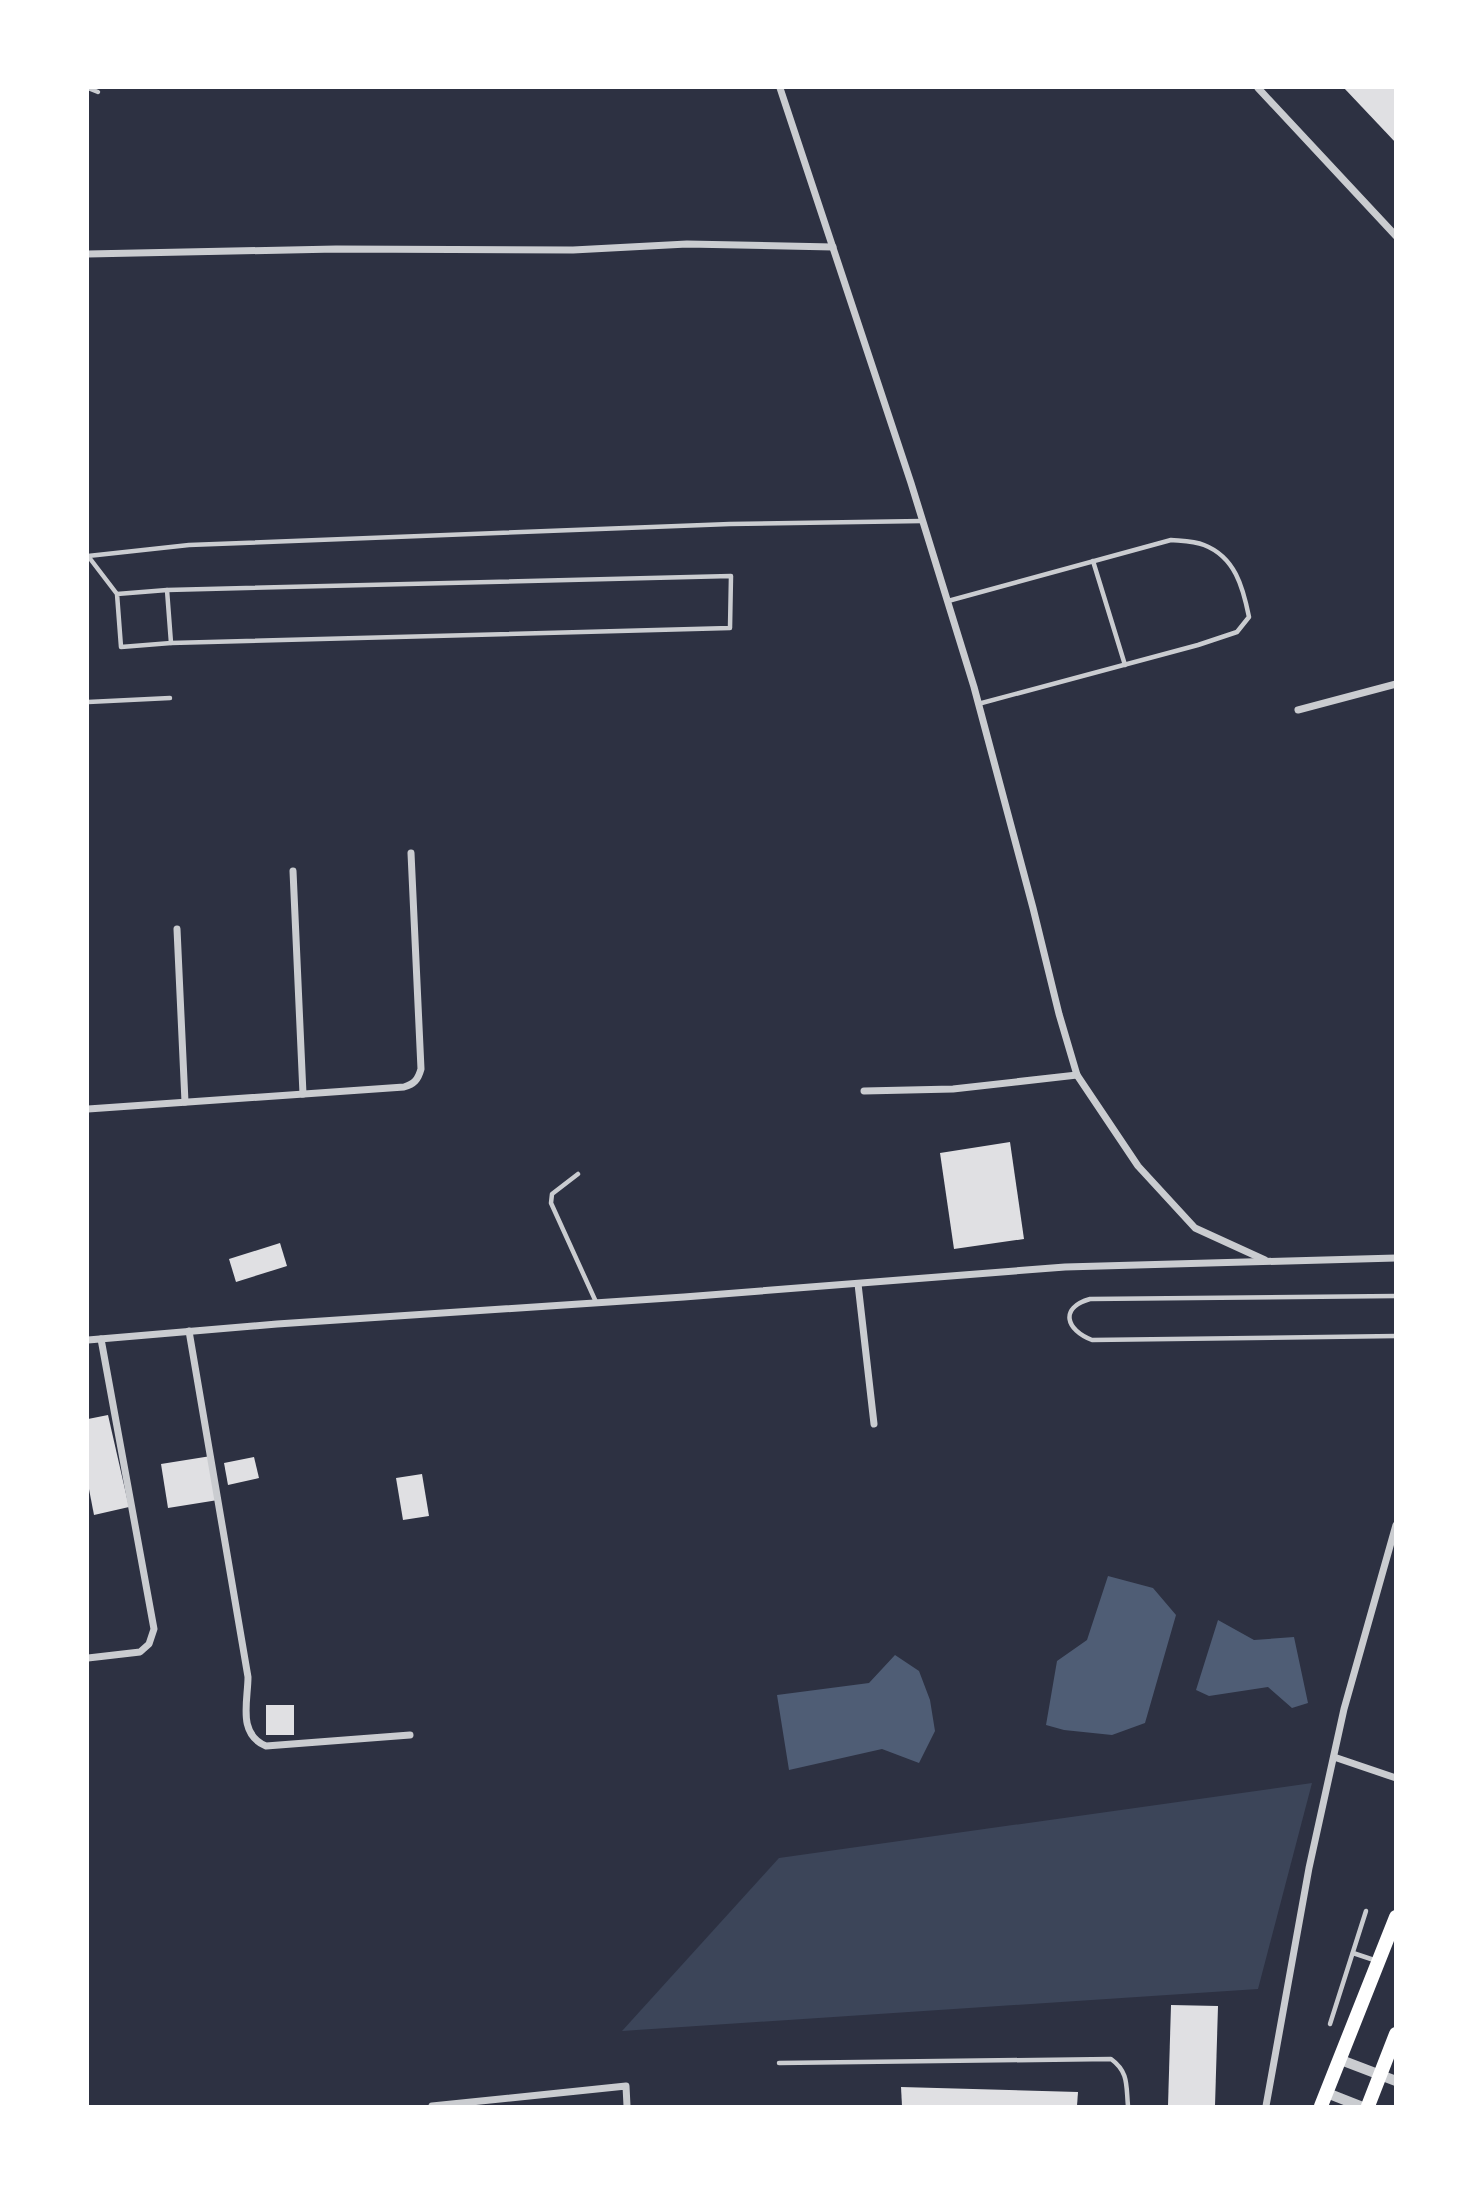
<svg xmlns="http://www.w3.org/2000/svg" width="1483" height="2194" viewBox="0 0 1483 2194" font-family="Literata,serif">
<rect width="100%" height="100%" fill="#2d3142"/>
<polygon fill="#3c4559" points="1312,1783 1258,1989 622,2031 779,1858"/>
<g fill="#4f5d75">
<polygon points="1108,1576 1153,1588 1176,1615 1145,1723 1112,1735 1064,1730 1046,1725 1057,1661 1087,1640"/>
<polygon points="1218,1620 1254,1640 1294,1637 1308,1703 1292,1708 1268,1687 1209,1696 1196,1690"/>
<polygon points="895,1655 919,1671 930,1700 935,1731 919,1763 882,1749 789,1770 777,1695 869,1683"/>
</g>
<g fill="#e0e0e3">
<polygon points="1344,88 1396,88 1396,143"/>
<polygon points="1010,1142 1024,1239 954,1249 940,1153"/>
<polygon points="280,1243 287,1266 236,1282 229,1259"/>
<polygon points="108,1415 129,1507 94,1515 88,1484 88,1419"/>
<polygon points="211,1456 218,1500 168,1508 161,1464"/>
<polygon points="254,1457 259,1478 228,1485 224,1463"/>
<polygon points="422,1474 429,1516 403,1520 396,1478"/>
<rect x="266" y="1705" width="28" height="30"/>
<polygon points="1171,2005 1218,2006 1215,2106 1168,2106"/>
<polygon points="901,2087 1078,2092 1077,2106 902,2106"/>
</g>
<g fill="none" stroke-linecap="round" stroke-linejoin="round">
<g stroke="#caccd0" stroke-width="4.5">
<polyline points="88,88 98,92"/>
<polyline points="88,556 117,594 121,647 171,643 730,628 731,576 167,590 117,594"/>
<polyline points="88,556 189,545 730,524 922,521"/>
<polyline points="1093,561 1125,665"/>
<polyline points="167,590 171,643"/>
<path d="M948,601L1171,540C1181,541 1194,541 1204,545C1235,557 1243,587 1249,617L1237,632L1198,645L978,704"/>
<polyline points="88,702 170,698"/>
<polyline points="578,1174 552,1194 551,1203 596,1302"/>
<path d="M1396,1296L1090,1299C1059,1308 1066,1330 1092,1340L1396,1336"/>
<polyline points="1353,1953 1374,1960"/>
<polyline points="1330,2024 1366,1911"/>
<path d="M779,2063L1111,2059C1129,2072 1126,2086 1128,2106"/>
</g>
<g stroke="#caccd0" stroke-width="7">
<polyline points="780,88 911,483 974,687 1033,908 1059,1014 1077,1075 1138,1166 1195,1228 1265,1260"/>
<polyline points="1258,88 1396,236"/>
<polyline points="88,254 336,249 573,250 687,244 833,247"/>
<polyline points="1298,710 1396,684"/>
<polyline points="293,871 303,1094"/>
<polyline points="177,929 185,1102"/>
<polyline points="864,1091 953,1089 1077,1075"/>
<path d="M88,1109L404,1087C414,1084 418,1080 421,1069L411,853"/>
<polyline points="858,1284 874,1424"/>
<path d="M189,1331L248,1677C248,1701 237,1734 266,1746L410,1735"/>
<polyline points="88,1340 277,1324 684,1297 1065,1267 1396,1258"/>
<polyline points="88,1658 140,1652 149,1644 154,1629 101,1339"/>
<polyline points="1334,1757 1396,1778"/>
<polyline points="432,2106 626,2086 627,2106"/>
<polyline points="1266,2106 1309,1868 1344,1709 1396,1525"/>
</g>
<g stroke="#caccd0" stroke-width="10">
<polyline points="1341,2060 1396,2081"/>
<polyline points="1327,2093 1360,2106"/>
</g>
<g stroke="#fff" stroke-width="14">
<polyline points="1321,2106 1396,1917"/>
<polyline points="1368,2106 1396,2034"/>
</g>
</g>
<rect width="1483" height="2194" fill="none" stroke="#ffffff" stroke-width="178"/>
</svg>
